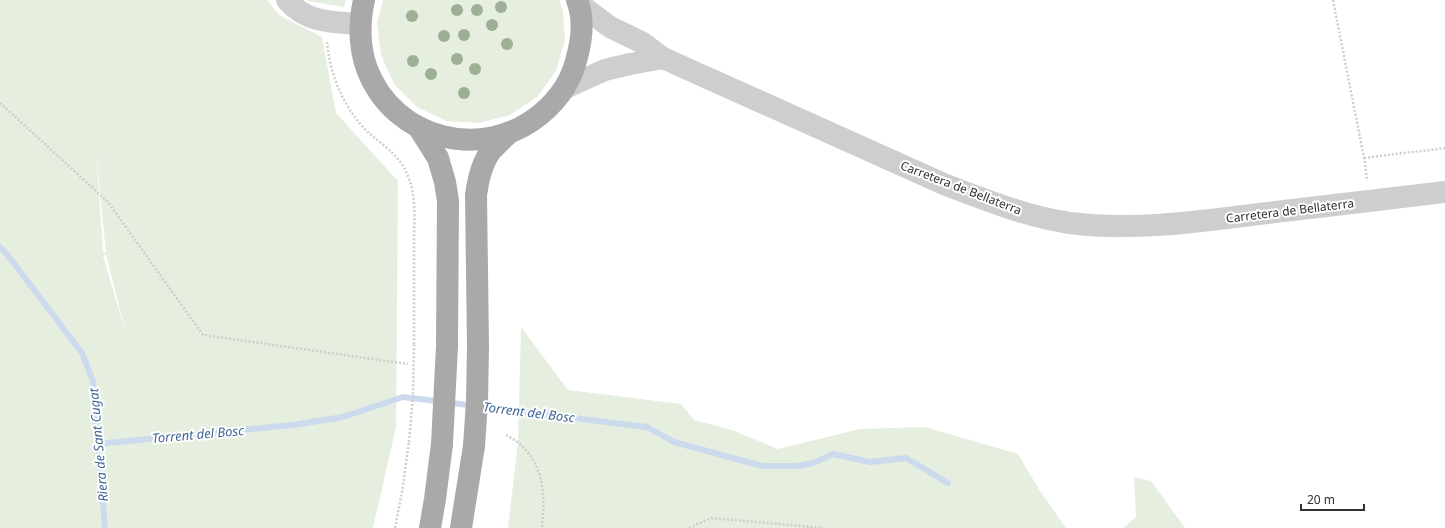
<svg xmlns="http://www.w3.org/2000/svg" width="1445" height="528" viewBox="0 0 1445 528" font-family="'Noto Sans',sans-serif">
<rect width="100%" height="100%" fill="#fff"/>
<g fill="#e5eedf" fill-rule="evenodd">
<path d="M0,0H267L279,15L322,37L336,113L398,181L396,427L373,528H0ZM96,150L106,253L103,251ZM106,254L126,334L103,256Z"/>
<polygon points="307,0 346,0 344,7 308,1"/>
<polygon points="383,0 559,0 563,11 565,40 556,71 537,97 510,115 479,123 446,121 417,107 394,84 381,55 377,23"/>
<polygon points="521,327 568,390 681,404 694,420 732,430 778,449 860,429 925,427 1018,454 1040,491 1066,528 508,528 518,442"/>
<polygon points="1134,477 1151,481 1185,528 1123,528 1136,517"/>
</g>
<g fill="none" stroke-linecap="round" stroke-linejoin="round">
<g stroke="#cbdbed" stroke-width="6">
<polyline points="0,247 6,253 82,353 93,381 105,528"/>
<polyline points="98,444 293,425 343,417 403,397 647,427 674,442 762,466 798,466 813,463 833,454 870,462 906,458 948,483"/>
</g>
<g stroke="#cecece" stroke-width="2.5" stroke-dasharray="2 2" stroke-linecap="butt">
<polyline points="1333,0 1365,163 1367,181"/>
<path d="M327,42C330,76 345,111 370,134C384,146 400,156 407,174C417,195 414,221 414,243C414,277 414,311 414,344"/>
<polyline points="0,103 108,202 203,335 408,364"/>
<polyline points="1364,158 1445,148"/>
<path d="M506,435C543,454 546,491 542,528"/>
<polyline points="395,528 402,492 409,442"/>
<polyline points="689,528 711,518 823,528"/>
</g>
<g stroke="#cecece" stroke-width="22">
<path d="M287,0C306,23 333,22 360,24"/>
<path d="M578,3L610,27L643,43L663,58L946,185C986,200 1027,217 1070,223C1133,231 1197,222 1259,214C1321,207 1383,199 1445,192"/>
<polyline points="565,88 605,70 630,64 663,58"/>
</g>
<g stroke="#a9a9a9" stroke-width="22">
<path d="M364,0C359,23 359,47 367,69C394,140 483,162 541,114C559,99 572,80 577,57C582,39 584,18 577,0"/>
<polyline points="419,128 438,158 445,182 448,201 447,346"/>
<path d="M478,347L476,195C478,180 481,165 490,152C495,146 502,140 508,134"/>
<polyline points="430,528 435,499 442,444"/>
<polyline points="461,528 474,446"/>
</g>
<polyline stroke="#cecece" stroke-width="2.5" stroke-dasharray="2 2" stroke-linecap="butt" points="409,442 413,396 414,344"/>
<g stroke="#a9a9a9" stroke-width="22">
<polyline points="442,444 447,346"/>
<polyline points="474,446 477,402 478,347"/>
</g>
</g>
<g fill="#9daf94">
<circle cx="501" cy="7" r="6"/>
<circle cx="457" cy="10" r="6"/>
<circle cx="477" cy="10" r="6"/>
<circle cx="412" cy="16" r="6"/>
<circle cx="492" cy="25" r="6"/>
<circle cx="464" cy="35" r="6"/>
<circle cx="444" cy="36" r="6"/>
<circle cx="507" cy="44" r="6"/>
<circle cx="457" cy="59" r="6"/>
<circle cx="413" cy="61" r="6"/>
<circle cx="475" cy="69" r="6"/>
<circle cx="431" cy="74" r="6"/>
<circle cx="464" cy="93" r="6"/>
</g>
<g text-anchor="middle" stroke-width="4" stroke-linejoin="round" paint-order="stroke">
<g font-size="12" fill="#313131" stroke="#fff">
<text transform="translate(961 188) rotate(21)" y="4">Carretera de Bellaterra</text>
<text transform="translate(1290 211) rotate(-7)" y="4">Carretera de Bellaterra</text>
</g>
<g font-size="13" font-style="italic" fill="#3d6595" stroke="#fff">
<text transform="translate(529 412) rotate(7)" y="5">Torrent del Bosc</text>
<text transform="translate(198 434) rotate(-5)" y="5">Torrent del Bosc</text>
<text transform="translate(98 445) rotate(-95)" y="5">Riera de Sant Cugat</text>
</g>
</g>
<path d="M1301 504v6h63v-6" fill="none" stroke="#313131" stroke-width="2"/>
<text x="1307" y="504" font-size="12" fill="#313131" stroke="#ffffff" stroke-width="3" paint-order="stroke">20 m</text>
</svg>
